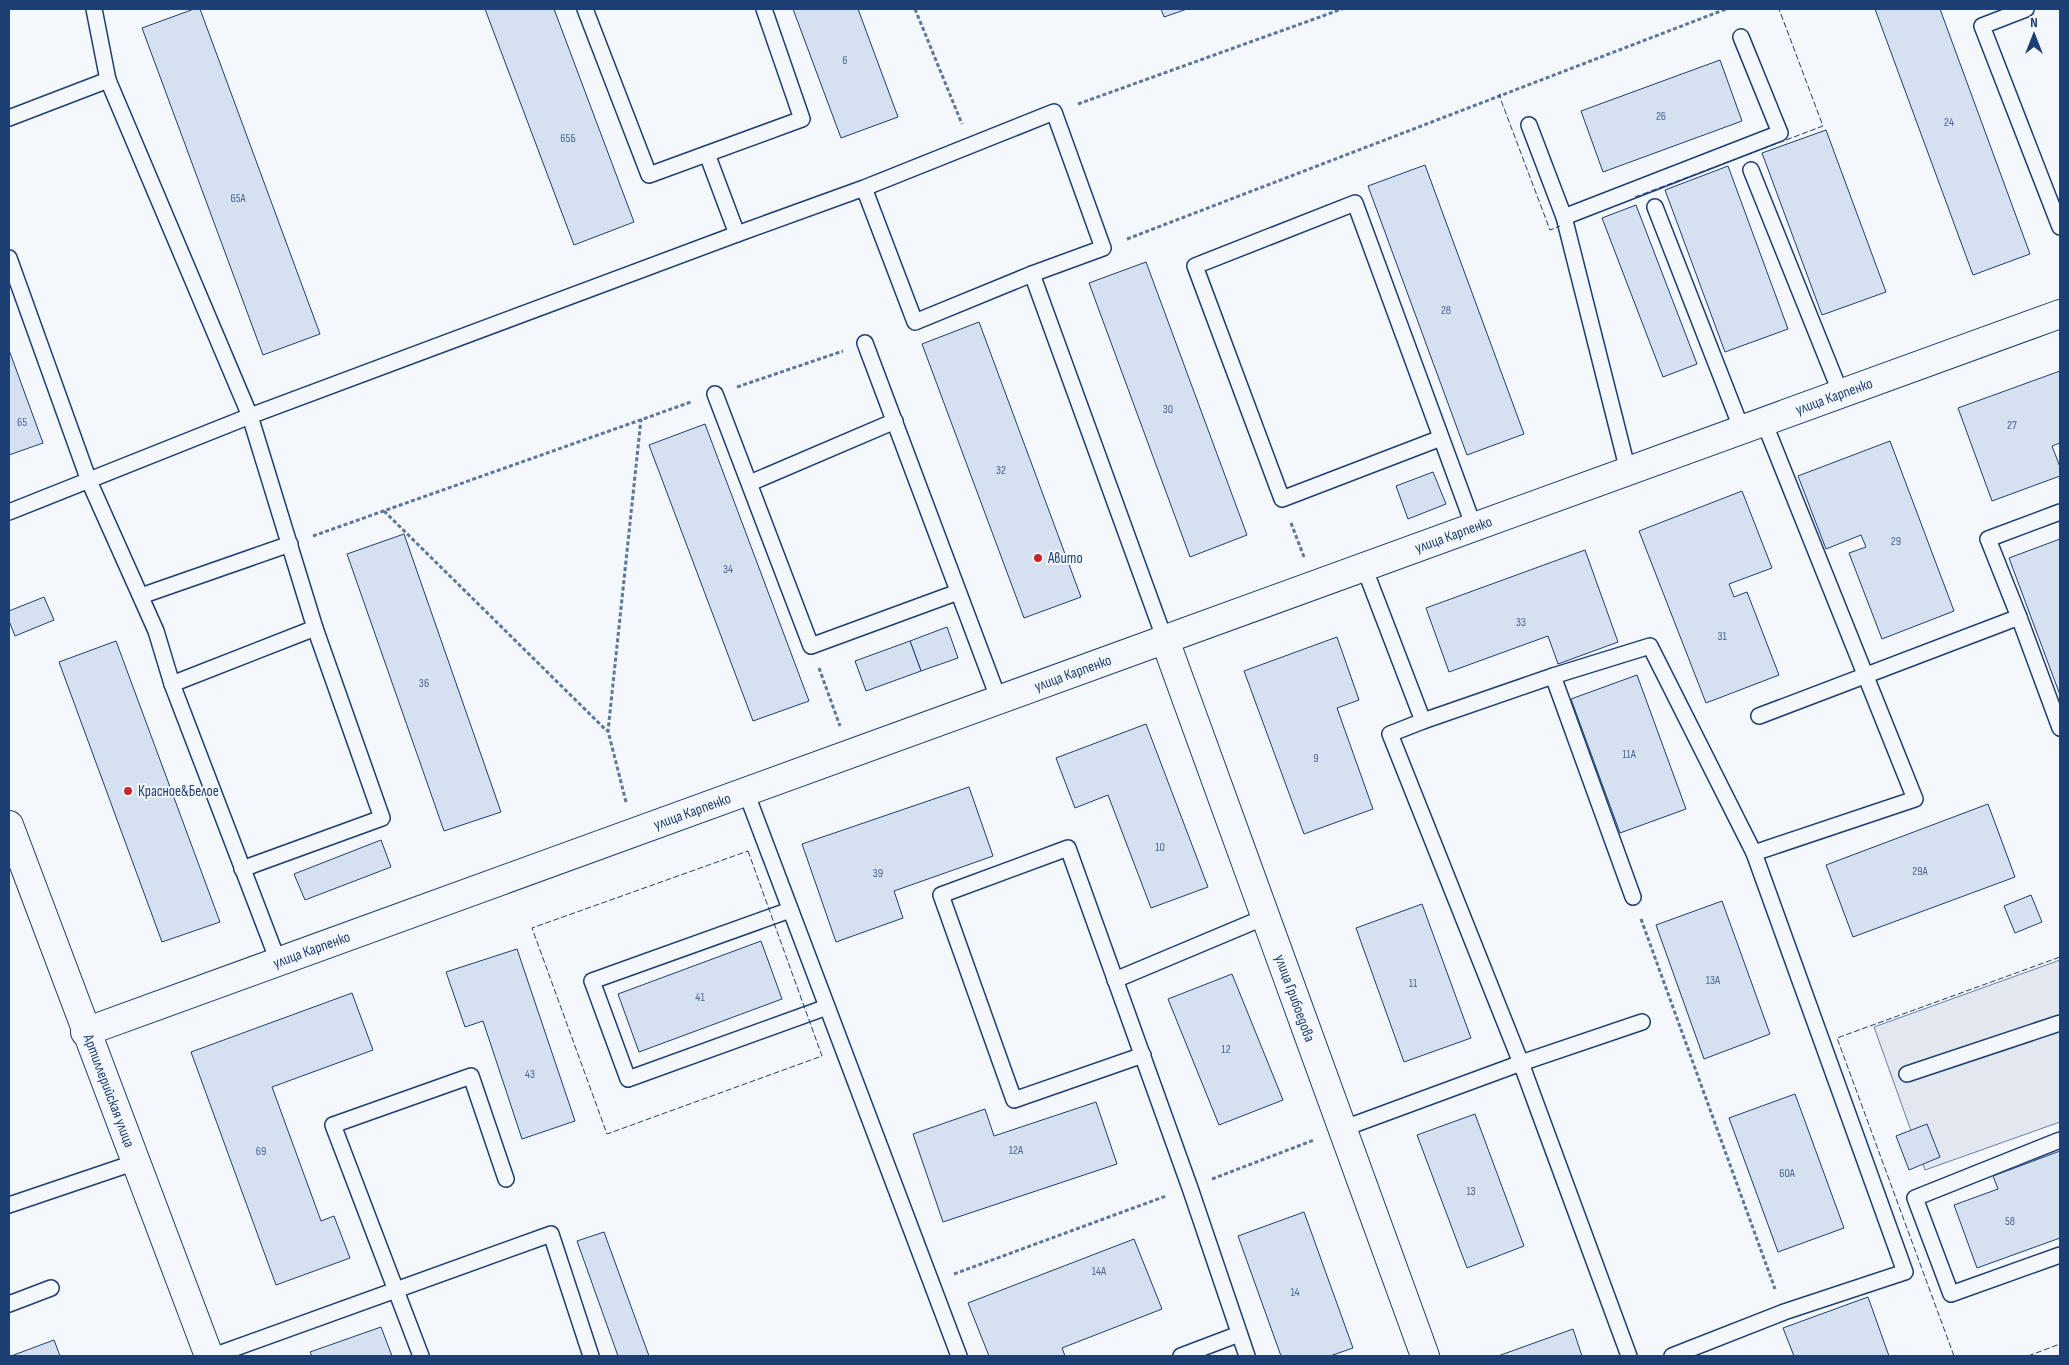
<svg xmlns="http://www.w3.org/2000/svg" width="2069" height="1365" viewBox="0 0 2069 1365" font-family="'Sofia Sans Condensed',sans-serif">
<rect width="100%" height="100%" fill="#f4f7fb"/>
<polygon fill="#e3e8f0" stroke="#687fa3" points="2060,960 2060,1122 1925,1170 1874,1027"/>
<g fill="#d5e0f0" stroke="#1d3f73">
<polygon points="194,9 200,9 320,334 263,355 142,28"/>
<polygon points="485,9 554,9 634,222 574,245"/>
<polygon points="793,9 858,9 898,117 841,138"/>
<polygon points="1161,9 1187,9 1164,17"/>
<polygon points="1875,9 1940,9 2030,254 1973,275"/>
<polygon points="1720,60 1742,121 1603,172 1581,111"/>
<polygon points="1826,130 1886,292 1822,315 1762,153"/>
<polygon points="1425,165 1524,434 1467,455 1368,186"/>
<polygon points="1728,166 1788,329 1725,352 1665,190"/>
<polygon points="1636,205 1697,364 1663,377 1602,218"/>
<polygon points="1146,262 1247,535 1190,557 1089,283"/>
<polygon points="979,322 1081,597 1024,618 922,344"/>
<polygon points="9,350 43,443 9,455"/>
<polygon points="2060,371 2060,443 2052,446 2060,467 2060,476 1992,501 1958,408"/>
<polygon points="705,424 809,701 753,721 649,445"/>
<polygon points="1890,441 1954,611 1882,639 1849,553 1866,547 1861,535 1826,549 1798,476"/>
<polygon points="1433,472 1446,504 1408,519 1396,486"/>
<polygon points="1742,491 1772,568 1729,584 1734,597 1747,592 1779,675 1706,703 1639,531"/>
<polygon points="404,534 501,812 444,831 347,554"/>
<polygon points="2060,539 2060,695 2009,558"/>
<polygon points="1585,550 1618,642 1558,664 1548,636 1449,672 1426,608"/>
<polygon points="44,597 54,620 15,636 9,621 9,611"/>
<polygon points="947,627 958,658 921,671 910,641"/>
<polygon points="1337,637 1359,700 1337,708 1373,809 1304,834 1244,671"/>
<polygon points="116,641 220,922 162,942 59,662"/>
<polygon points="910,641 921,671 866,691 855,661"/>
<polygon points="1637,675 1686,809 1620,833 1571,699"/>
<polygon points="1146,724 1208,887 1151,908 1108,795 1075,808 1056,758"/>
<polygon points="969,787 993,856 894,891 903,918 836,942 802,844"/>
<polygon points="1988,804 2015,877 1853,937 1826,865"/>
<polygon points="381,840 391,867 305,900 294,874"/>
<polygon points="2031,895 2042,922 2015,933 2004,906"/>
<polygon points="1722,901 1770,1034 1704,1059 1656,925"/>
<polygon points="1422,904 1471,1038 1404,1062 1356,928"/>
<polygon points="761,941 782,999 639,1052 618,994"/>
<polygon points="517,949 575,1121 522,1139 483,1021 465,1027 446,972"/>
<polygon points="1232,974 1283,1100 1219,1125 1168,999"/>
<polygon points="352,993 373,1050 272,1087 321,1221 334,1216 350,1258 276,1285 191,1052"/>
<polygon points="1795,1094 1844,1228 1778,1252 1729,1118"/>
<polygon points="1096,1102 1117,1164 943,1222 913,1134 985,1109 994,1136"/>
<polygon points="1475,1114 1524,1246 1467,1268 1417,1135"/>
<polygon points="1927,1124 1940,1157 1909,1170 1896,1136"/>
<polygon points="2060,1151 2060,1238 1977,1268 1954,1205 1998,1189 1993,1176"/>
<polygon points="1304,1212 1353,1348 1330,1356 1281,1356 1238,1236"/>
<polygon points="604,1232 649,1356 618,1356 577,1241"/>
<polygon points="1134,1239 1162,1309 1062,1348 1065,1356 989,1356 968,1303"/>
<polygon points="1868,1297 1889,1356 1794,1356 1783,1328"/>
<polygon points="381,1327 392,1356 312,1356 310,1352"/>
<polygon points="1573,1329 1582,1356 1498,1356"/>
<polygon points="54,1340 60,1356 11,1356"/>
</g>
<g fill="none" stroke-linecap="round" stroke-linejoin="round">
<defs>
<g id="lane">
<polyline points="94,9 108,80 250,416 315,628 382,818 242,869"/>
<polyline points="585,9 649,175 802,119 764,9"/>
<polyline points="2026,9 1982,26 2060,227"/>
<polyline points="9,118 108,80"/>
<polyline points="1529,125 1564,217 1628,471"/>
<polyline points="707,154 737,234"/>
<polyline points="1751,170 1841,394"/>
<polyline points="1655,207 1742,430"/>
<polyline points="1564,217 1780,133 1741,37"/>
<polyline points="9,258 89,481 156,631 172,684 278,961"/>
<polyline points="1032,274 1165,640"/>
<polyline points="865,343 999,700"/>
<polyline points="715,394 811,646 958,592"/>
<polyline points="1441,438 1282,499 1195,266 1355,203 1474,527"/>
<polyline points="750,483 895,421"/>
<polyline points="9,512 250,416 737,234 864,188 1054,112 1103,248 1032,274 915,322 864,188"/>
<polyline points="2060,512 1988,539 2019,617 2060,728"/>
<polyline points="1364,567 1423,721 1390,734 1521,1063 1629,1356"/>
<polyline points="141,596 290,544"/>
<polyline points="1553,676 1650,646 1754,853 1905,1272 1784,1312 1672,1356"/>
<polyline points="172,684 315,628"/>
<polyline points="1759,716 2019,617"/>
<polyline points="1423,721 1553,676 1633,897"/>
<polyline points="746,792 959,1356"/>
<polyline points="1754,853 1915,799 1764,422"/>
<polyline points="790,910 592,981 628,1079 827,1007"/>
<polyline points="1115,980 1265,917"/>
<polyline points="1143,1055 1014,1100 941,895 1068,848 1190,1188 1247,1356"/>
<polyline points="1907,1074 2060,1023"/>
<polyline points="1342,1129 1521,1063 1642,1022"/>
<polyline points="2060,1140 1915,1198 1951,1294 2060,1255"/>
<polyline points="9,1205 136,1162"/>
<polyline points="9,1304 51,1288"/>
<polyline points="213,1356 551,1234 591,1356"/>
<polyline points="421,1356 333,1125 471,1076 506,1179"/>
<polyline points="1181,1356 1239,1334"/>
</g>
<g id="street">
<path id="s1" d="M1165,640L1425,1356"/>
<path id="s2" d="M85,1032L2060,314"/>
</g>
<g id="secondary">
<path id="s3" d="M9,825L209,1356"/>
</g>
</defs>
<use href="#lane" stroke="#1d3f73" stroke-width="18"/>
<use href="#street" stroke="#1d3f73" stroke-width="30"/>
<use href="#secondary" stroke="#1d3f73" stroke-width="30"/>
<g stroke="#5e769c" stroke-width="3" stroke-dasharray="4 2.5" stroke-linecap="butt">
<polyline points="915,9 962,124"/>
<polyline points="1078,104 1342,9"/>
<polyline points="1127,239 1726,9"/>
<polyline points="737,387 843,351"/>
<polyline points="384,511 607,731"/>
<polyline points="1291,523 1304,557"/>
<polyline points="313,536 691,402"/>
<polyline points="819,668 840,726"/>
<polyline points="626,802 608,731 641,419"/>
<polyline points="1641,919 1775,1289"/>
<polyline points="1212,1179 1314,1140"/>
<polyline points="954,1274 1166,1196"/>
</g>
<use href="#lane" stroke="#f4f7fb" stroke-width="15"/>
<use href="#street" stroke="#f4f7fb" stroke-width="28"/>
<use href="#secondary" stroke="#f4f7fb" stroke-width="28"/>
<g stroke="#1d3f73" stroke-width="1" stroke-dasharray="6 2.5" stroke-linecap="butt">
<polyline points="1501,94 1499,95 1550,230 1560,226"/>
<polyline points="1635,197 1823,126 1779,9"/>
<polygon points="748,851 822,1056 607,1134 532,928"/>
<polyline points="1954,1356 1837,1038 2060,957"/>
<polyline points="2028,1356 2060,1344"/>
</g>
</g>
<g fill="#c62828" stroke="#f4f7fb" stroke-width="2">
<circle cx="1038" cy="558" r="5"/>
<circle cx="128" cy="791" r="5"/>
</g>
<g text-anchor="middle" stroke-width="4" stroke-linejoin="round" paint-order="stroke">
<g font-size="12" fill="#4b6792">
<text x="845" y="64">6</text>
<text x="1661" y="120">26</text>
<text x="1949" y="126">24</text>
<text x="568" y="142">65Б</text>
<text x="238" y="202">65А</text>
<text x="1446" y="314">28</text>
<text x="1168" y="413">30</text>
<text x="22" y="426">65</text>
<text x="2012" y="429">27</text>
<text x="1001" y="474">32</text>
<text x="1896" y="545">29</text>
<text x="728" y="573">34</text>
<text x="1521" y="626">33</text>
<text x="1722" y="640">31</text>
<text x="424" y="687">36</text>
<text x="1629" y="758">11А</text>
<text x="1316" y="762">9</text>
<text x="1160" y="851">10</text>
<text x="1920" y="875">29А</text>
<text x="878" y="877">39</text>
<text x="1713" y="984">13А</text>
<text x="1413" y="987">11</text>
<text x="700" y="1001">41</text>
<text x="1226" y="1053">12</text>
<text x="530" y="1078">43</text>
<text x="1016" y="1154">12А</text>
<text x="261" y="1155">69</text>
<text x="1787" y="1177">60А</text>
<text x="1471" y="1195">13</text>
<text x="2010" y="1225">58</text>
<text x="1099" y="1275">14А</text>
<text x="1295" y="1296">14</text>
</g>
<g font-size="15" fill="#1d3f73" stroke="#f4f7fb">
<text dy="5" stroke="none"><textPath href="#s2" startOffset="1861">улица Карпенко</textPath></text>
<text dy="5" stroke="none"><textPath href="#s2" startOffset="1456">улица Карпенко</textPath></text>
<text dy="5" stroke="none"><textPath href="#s2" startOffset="1051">улица Карпенко</textPath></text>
<text dy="5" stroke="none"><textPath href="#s2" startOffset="646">улица Карпенко</textPath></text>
<text dy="5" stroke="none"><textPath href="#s2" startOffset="241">улица Карпенко</textPath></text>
<text dy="5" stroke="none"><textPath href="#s1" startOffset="381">улица Грибоедова</textPath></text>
<text dy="5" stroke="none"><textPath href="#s3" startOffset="284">Артиллерийская улица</textPath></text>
</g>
<g font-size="15" fill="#1d3f73" stroke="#f4f7fb" text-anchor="start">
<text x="1048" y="563">Авито</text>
<text x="138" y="796">Красное&amp;Белое</text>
</g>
</g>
<rect width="2069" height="1365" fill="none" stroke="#1d3f73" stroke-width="20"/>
<g transform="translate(2034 35)" stroke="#f4f7fb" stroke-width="4" paint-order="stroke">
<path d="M0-4L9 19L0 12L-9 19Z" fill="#1d3f73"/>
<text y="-8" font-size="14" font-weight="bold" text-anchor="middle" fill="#1d3f73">N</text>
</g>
</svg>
